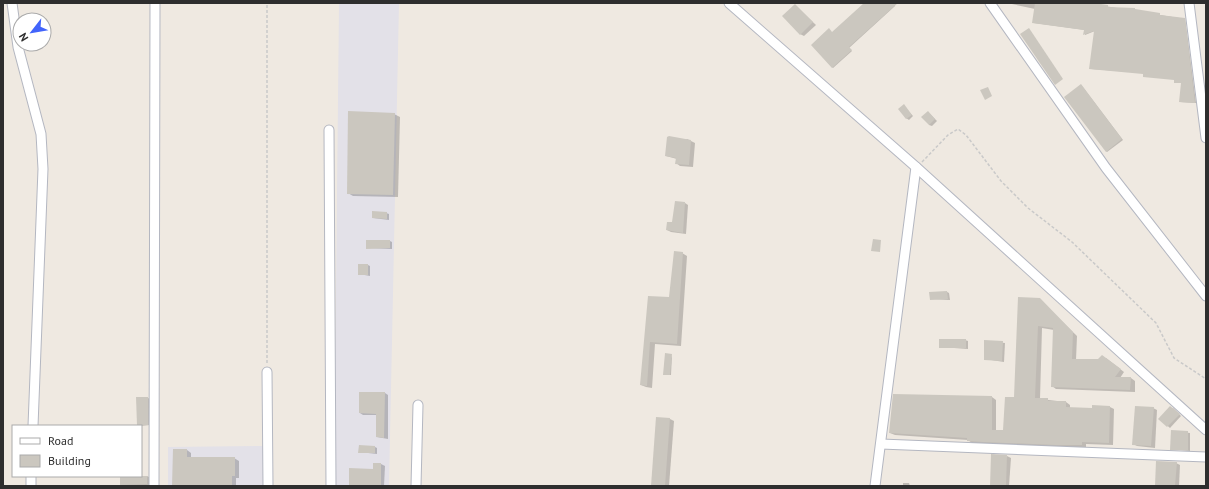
<svg xmlns="http://www.w3.org/2000/svg" width="1209" height="489" viewBox="0 0 1209 489" font-family="'PT Sans',sans-serif">
<rect width="100%" height="100%" fill="#efe9e1"/>
<g fill="#e3e1e8">
<polygon points="339,3 399,3 389,486 334,486"/>
<polygon points="264,446 264,486 168,486 168,447"/>
</g>
<g fill="#0003">
<polygon points="866,3 892,3 895,6 849,48 852,51 833,68 812,45 833,33"/>
<polygon points="1007,3 1086,3 1185,19 1196,103 1180,102 1182,83 1175,79 1144,73 1091,69 1095,31 1085,35 1085,30 1034,23 1035,9"/>
<polygon points="795,5 816,25 804,36 800,34"/>
<polygon points="1082,86 1123,140 1107,152 1106,151"/>
<polygon points="904,106 913,116 909,120 906,118"/>
<polygon points="394,114 400,117 398,197 353,196 348,193"/>
<polygon points="930,114 937,121 932,126 929,125"/>
<polygon points="687,139 695,143 693,167 680,166 676,163 677,159 666,156"/>
<polygon points="685,203 688,205 686,234 671,232 667,230"/>
<polygon points="386,213 389,214 389,220 373,218"/>
<polygon points="390,241 392,242 392,249 367,248"/>
<polygon points="682,253 687,256 681,346 655,344 652,388 646,387 641,385 649,297 670,298"/>
<polygon points="368,265 370,266 370,276 359,274"/>
<polygon points="947,292 949,293 950,300 931,299 930,293"/>
<polygon points="1039,299 1077,336 1076,360 1098,360 1106,358 1124,372 1120,378 1131,378 1135,381 1135,392 1056,389 1052,386 1054,330 1042,328 1040,399 1066,402 1070,405 1070,408 1093,409 1110,407 1114,409 1113,445 1086,444 1086,447 1061,447 972,443 968,440 895,435 890,433 992,397 996,400 996,431 1004,431 1015,398"/>
<polygon points="965,340 968,341 968,349 940,347"/>
<polygon points="985,341 1005,343 1004,362 985,359"/>
<polygon points="672,355 671,375 665,375"/>
<polygon points="385,393 388,395 388,439 377,437 377,415 363,415 360,413"/>
<polygon points="148,398 150,399 150,425 140,426 138,424"/>
<polygon points="1153,408 1157,410 1155,448 1137,446 1133,444"/>
<polygon points="1173,408 1181,416 1170,428 1160,419"/>
<polygon points="657,418 670,419 674,421 669,486 652,486"/>
<polygon points="1172,431 1190,433 1190,451 1171,449"/>
<polygon points="375,447 377,448 377,454 359,452"/>
<polygon points="187,450 191,453 191,458 234,458 239,461 239,478 236,478 236,486 174,486"/>
<polygon points="1007,456 1011,458 1009,486 991,486"/>
<polygon points="1176,463 1180,465 1179,486 1156,486"/>
<polygon points="381,464 385,466 384,486 350,486"/>
<polygon points="147,476 149,477 149,485 121,486 121,477"/>
<polygon points="903,483 909,483 910,486 903,486"/>
</g>
<g fill="#cbc7bf">
<polygon points="864,3 898,3 849,47 852,50 832,68 811,45 829,28 832,32"/>
<polygon points="1035,3 1094,3 1108,5 1108,7 1135,8 1135,9 1160,13 1160,15 1185,18 1195,103 1179,102 1181,83 1174,83 1174,80 1143,77 1143,74 1089,69 1094,31 1083,35 1084,30 1032,23"/>
<polygon points="795,4 813,22 800,35 782,16"/>
<polygon points="1029,28 1063,79 1055,85 1020,34"/>
<polygon points="1081,84 1122,139 1106,152 1064,97"/>
<polygon points="988,87 992,96 985,100 980,90"/>
<polygon points="904,104 912,115 906,119 898,109"/>
<polygon points="348,111 395,113 393,195 347,194"/>
<polygon points="928,111 935,119 929,125 921,117"/>
<polygon points="669,136 691,140 689,165 675,164 676,158 665,156 667,137"/>
<polygon points="675,201 685,202 683,233 666,230 667,222 672,222"/>
<polygon points="372,211 387,212 387,219 372,218"/>
<polygon points="873,239 881,240 880,252 871,251"/>
<polygon points="366,240 390,240 390,248 366,249"/>
<polygon points="674,251 683,252 677,344 650,342 647,386 640,385 648,296 669,297"/>
<rect x="358" y="264" width="10" height="11"/>
<polygon points="947,291 948,299 930,300 929,292"/>
<polygon points="1018,297 1040,298 1073,332 1072,359 1098,359 1102,355 1121,369 1115,377 1131,377 1130,390 1051,387 1053,328 1038,326 1035,398 1048,398 1048,401 1066,401 1066,407 1092,408 1092,405 1110,406 1109,443 1082,442 1082,445 1056,445 983,442 967,441 967,438 889,433 893,394 992,396 992,430 1003,430 1005,397 1014,397"/>
<rect x="939" y="339" width="27" height="9"/>
<polygon points="984,340 1003,341 1002,361 984,360"/>
<polygon points="665,353 672,354 670,375 663,375"/>
<polygon points="359,392 385,392 384,438 376,437 376,414 359,413"/>
<polygon points="136,397 148,397 148,425 137,425"/>
<polygon points="1135,406 1154,407 1151,446 1132,445"/>
<polygon points="1170,406 1180,414 1167,427 1158,419"/>
<polygon points="656,417 670,418 665,486 651,486"/>
<polygon points="1171,430 1188,431 1188,450 1170,450"/>
<polygon points="359,445 375,446 375,453 358,453"/>
<polygon points="173,449 187,449 187,457 235,457 235,476 232,476 232,486 172,486"/>
<polygon points="991,454 1007,455 1006,486 990,486"/>
<polygon points="1156,461 1177,462 1175,486 1155,486"/>
<polygon points="373,463 381,463 381,486 349,486 349,468 373,469"/>
<polygon points="120,476 147,476 147,484 120,485"/>
</g>
<g fill="none" stroke-linecap="round" stroke-linejoin="round">
<defs>
<g id="minor">
<polyline points="12,3 18,47 41,134 43,169 33,426"/>
<polyline points="729,3 916,167 1206,430"/>
<polyline points="990,3 1106,168 1206,296"/>
<polyline points="1189,3 1206,138"/>
<polyline points="329,130 331,486"/>
<polyline points="267,372 268,486"/>
<polyline points="881,444 1206,457"/>
<polyline points="31,486 31,476"/>
<polyline points="154,486 155,3"/>
<polyline points="416,486 418,405"/>
<polyline points="875,486 916,167"/>
</g>
</defs>
<use href="#minor" stroke="#b4b7c1" stroke-width="11"/>
<g stroke="#c9c9c9" stroke-width="1.5" stroke-dasharray="3 2" stroke-linecap="butt">
<polyline points="922,162 948,135 958,129 966,135 1001,181 1028,208 1072,242 1156,323 1174,358 1206,379"/>
<polyline points="267,363 267,3"/>
</g>
<use href="#minor" stroke="#fff" stroke-width="9"/>
</g>
<rect width="1209" height="489" fill="none" stroke="#2e2e2e" stroke-width="8"/>
<rect x="12" y="425" width="130" height="52" fill="#ffffff" stroke="#ababab"/>
<rect x="20" y="438" width="20" height="6" fill="#ffffff" stroke="#ababab"/>
<text x="48" y="445" font-size="12" fill="#2e2e2e">Road</text>
<rect x="20" y="455" width="20" height="12" fill="#cbc7bf" stroke="#ababab"/>
<text x="48" y="465" font-size="12" fill="#2e2e2e">Building</text>
<g transform="translate(32 32) rotate(239)"><circle r="19" fill="#ffffff" stroke="#ababab"/>
<path d="M0-3L7 15L0 10L-7 15Z" fill="#4264fb"/>
<text y="-6" font-size="11" font-weight="bold" text-anchor="middle" fill="#2e2e2e">N</text>
</g>
</svg>
